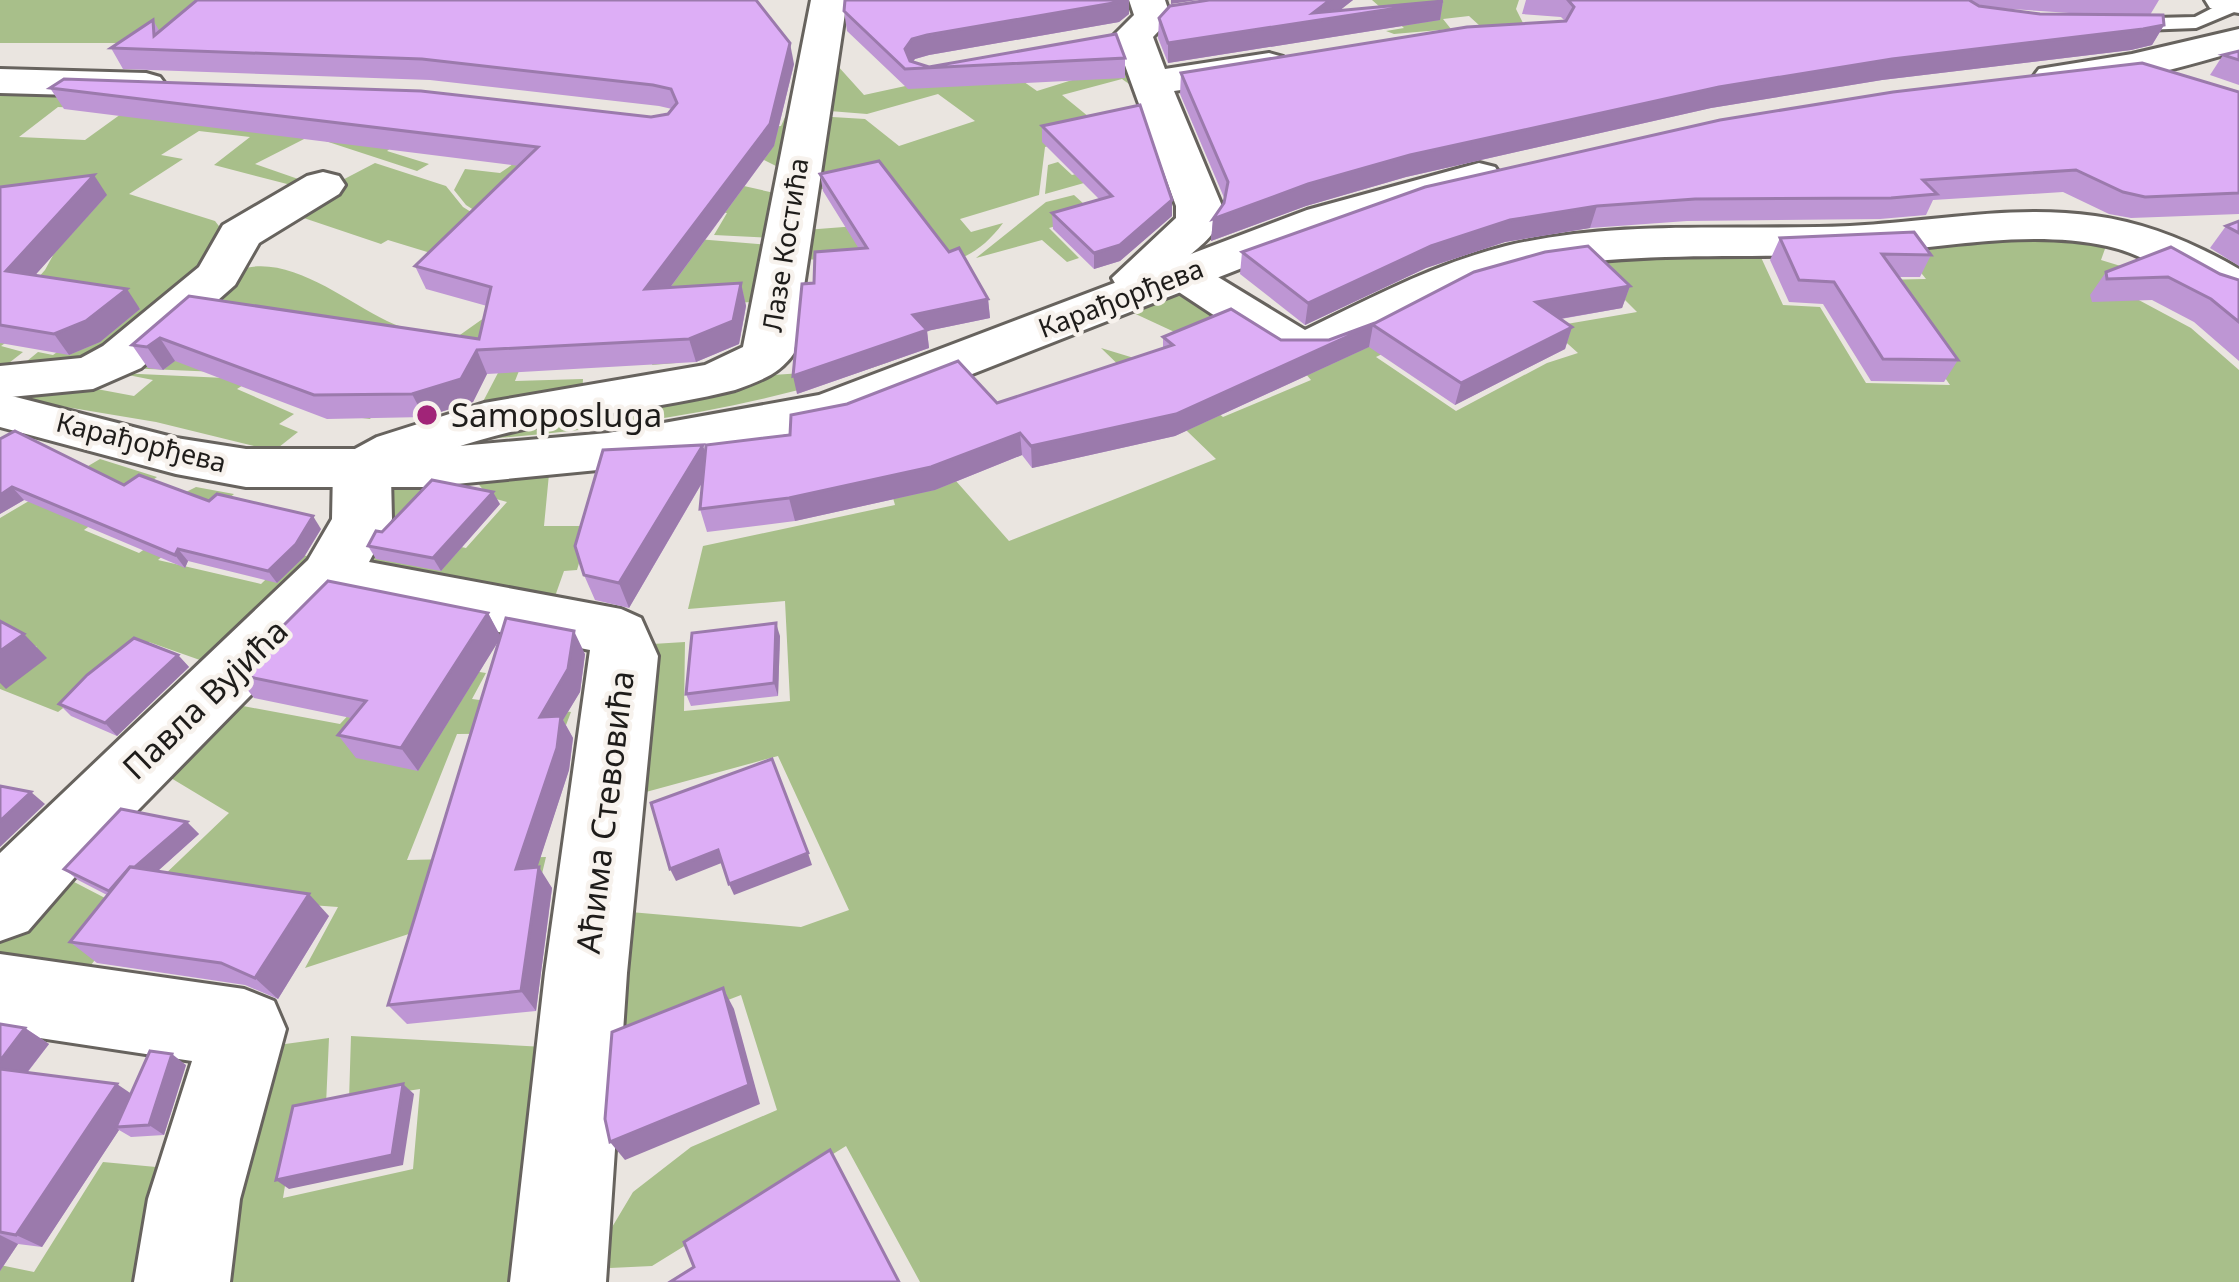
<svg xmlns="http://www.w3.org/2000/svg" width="2239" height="1282" viewBox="0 0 2239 1282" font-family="'Noto Sans',sans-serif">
<rect width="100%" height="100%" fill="#eae5e0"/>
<g fill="#a8bf8a">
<polygon points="0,0 635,0 155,43 0,43"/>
<polygon points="1372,0 1519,0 1516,9 1523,23 1480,26 1469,16 1443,19 1451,29 1394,34 1386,31 1404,28"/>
<path d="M1121,43L1143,94L1122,79L1062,95L1148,165L1045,194L1048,165L1058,162L1072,175L1131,160L1102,132L1045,147L1039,195L960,219L971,232L1003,223C950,296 875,255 802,260L805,230L857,226L883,176L808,192L816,116L865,119L899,146L975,121L938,94L867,114L817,110L836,64L864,95L933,80L1010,72L1037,91L1085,76Z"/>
<polygon points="0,86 82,94 124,110 58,107 19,137 85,140 121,114 420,124 387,151 429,164 417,171 310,136 255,164 301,180 291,185 214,165 250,137 199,131 161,155 183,159 129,194 215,221 222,230 219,253 108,355 15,371 38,352 53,355 86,331 107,333 140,308 73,295 1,346 23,352 0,370 0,312 8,312 45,270 63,237 0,237"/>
<path d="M794,116L780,168L754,155L735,184L779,194L773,238L714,235L727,213L634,205L612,232L770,245L762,301L690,307L676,363L652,365L664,320L544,307L515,381L583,379L582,398L476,415L499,371H405L370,419L322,413L313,340L237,389L294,414L279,424L298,432L274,451L156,422L0,396L86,387L134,396L153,380L118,373L225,378L305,327L239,303L162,352L218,372L125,368L238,270C288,253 342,299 387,321C406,330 429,335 450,342L559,265L466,205L454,190L465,169L500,173L544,143L781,126L785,117Z"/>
<polygon points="375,163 446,186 463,207 487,222 447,258 388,240 381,244 283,211"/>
<polygon points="1074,195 1096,215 1049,228 1079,258 1067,262 1042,240 976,258 1046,202"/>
<polygon points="2008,237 2106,246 2101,260 2137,271 2107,283 2191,328 2239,370 2239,1282 920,1282 846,1146 652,1266 610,1268 602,1244 633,1192 691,1147 777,1110 741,995 608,1046 619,911 801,927 849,910 778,756 624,798 636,645 685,642 684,711 790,701 785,601 688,609 703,546 895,505 877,442 911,430 1009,541 1216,459 1101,348 1157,365 1223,417 1311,380 1299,366 1446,323 1376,357 1456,411 1547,363 1578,353 1549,327 1637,312 1583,258 1759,253 1783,305 1820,307 1866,383 1950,385 1877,280 1926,279 1898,244"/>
<polygon points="1180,293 1236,324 1196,342 1127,310"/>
<path d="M905,356C766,409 613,429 465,441L760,376L846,370Z"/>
<polygon points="100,459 157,477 84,530 139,553 206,506 182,494 196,487 234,494 158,560 261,584 293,553 307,556 301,570 214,665 149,642 58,712 0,689 0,673 37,647 0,625 0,518"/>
<polygon points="549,474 544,526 590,526 577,570 564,571 553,602 364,561 375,485 466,482 475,496 398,534 466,548 507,502 489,497 476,481"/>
<polygon points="341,594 243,706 340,724 356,707 473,671 486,673 472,699 571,712 563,733 457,734 407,860 546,857 540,882 424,929 305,968 338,907 283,903 159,880 229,813 156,769"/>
<polygon points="51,870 132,912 74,987 0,971 0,926"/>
<polygon points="351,1036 563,1048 538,1282 198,1282 256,1048 329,1038 326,1105 297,1112 283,1198 413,1169 420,1089 349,1100"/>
<polygon points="103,1162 188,1170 162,1282 0,1282 0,1265 34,1272"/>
</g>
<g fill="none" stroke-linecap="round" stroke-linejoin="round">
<defs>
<polygon id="lane" points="2228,0 2239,0 2239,10 2196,28 2115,31 2105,25 2115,19 2195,17"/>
<g id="street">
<path d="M811,0H847L794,353C779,375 759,381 735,390C620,419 496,417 391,477L392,519L369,562L621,609L641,618L658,656L627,973L606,1282H510L545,973L590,650L343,601L94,855L28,931L0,941V853L308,560L332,519L333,469L342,456L377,437L484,403L705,365L743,347Z"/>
<path d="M1129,0H1165L1171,18L1153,37L1165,69L1269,53L1283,57L1288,65L1283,73L1269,77L1174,91L1222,206C1222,232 1201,245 1183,261L1200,266L1305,330C1371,298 1434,264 1506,246C1618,219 1736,231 1850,226C1932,222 2013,204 2095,216C2147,223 2194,243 2239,269V306C2192,294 2156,256 2107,246C2023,228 1936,250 1852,254C1752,259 1650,251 1551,267C1517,272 1486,281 1455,295C1401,318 1339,373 1279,358L1162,281L1167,290L1159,300L1142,305L1125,300L1112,278L1176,218V206L1114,35L1134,15Z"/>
<polygon points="2205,0 2239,0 2239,13 2210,8"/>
<polygon points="0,69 146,73 160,77 166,85 160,93 146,97 0,93"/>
<polygon points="323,172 339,176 345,185 339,194 259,243 235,285 141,368 93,389 0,398 0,366 81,358 103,346 199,267 223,225 307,176"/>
<polygon points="0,954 244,989 274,1001 286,1029 240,1199 230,1282 134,1282 148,1199 192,1061 0,1032"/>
</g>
<g id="secondary">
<path d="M2239,29V51C2189,64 2087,97 2039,85L2033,77L2039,69L2132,54Z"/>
<polygon points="1479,163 1495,167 1501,176 1495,185 1339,230 850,422 608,469 425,487 246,487 176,474 0,427 0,393 176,438 246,449 425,449 608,433 819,395 1307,210"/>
</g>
</defs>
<use href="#lane" stroke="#67635e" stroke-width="6"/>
<use href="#street" stroke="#67635e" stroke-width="6"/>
<use href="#secondary" stroke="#67635e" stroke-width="6"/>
<use href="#lane" fill="#fff" fill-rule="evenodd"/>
<use href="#street" fill="#fff" fill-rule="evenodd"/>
<use href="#secondary" fill="#fff" fill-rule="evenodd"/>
</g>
<g fill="#be96d4" fill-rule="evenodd">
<polygon points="1209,0 1353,0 1339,11 1443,1 1440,20 1168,63 1158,38 1159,18"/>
<path d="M1526,0H2159L2150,15L2164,25L2152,45L2131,50L1882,80L1711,108L1406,177L1306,206L1211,241L1213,219L1225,200L1180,94L1181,73L1565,21L1561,17L1522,14ZM1981,7L2055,12L2097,15L2040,14Z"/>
<polygon points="844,11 1129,14 1119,22 929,55 915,59 912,62 929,67 1125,58 1125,78 908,89 847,31"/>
<polygon points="153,20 160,32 794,64 774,146 670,288 741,283 746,306 739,344 696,362 487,374 473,402 424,417 327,419 175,361 163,370 148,368 132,345 189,296 479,339 487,306 426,289 415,266 519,166 64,109 50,88 651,117 668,114 672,109 659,106 430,80 123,69 111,48"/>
<polygon points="2239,51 2239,85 2210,75 2223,55"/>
<polygon points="2239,92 2239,214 2131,218 2109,214 2063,192 1933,200 1926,215 1880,219 1687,221 1590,228 1505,242 1426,268 1305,325 1240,274 1242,252"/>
<polygon points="1042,126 1172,200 1172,216 1120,261 1094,269 1053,229 1052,213 1100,200 1042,142"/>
<polygon points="820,174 949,252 988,299 990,318 927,331 929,348 797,394 814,283 859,249 823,191"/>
<polygon points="0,187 107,195 35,275 140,309 100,342 69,355 0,343"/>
<polygon points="2239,221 2239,266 2210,248 2226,226"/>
<polygon points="1780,238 1931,255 1920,277 1898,277 1958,360 1944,382 1871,381 1823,304 1789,302 1770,260"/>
<polygon points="2106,272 2220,274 2239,280 2239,361 2194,322 2152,300 2092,302 2090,295"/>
<polygon points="1630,286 1622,308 1561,319 1572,327 1565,349 1455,405 1369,347 1175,436 1032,468 1022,455 935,490 795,521 707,532 700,509 702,483 629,608 595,600 584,575 705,454 790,435 997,403 1163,348 1163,337 1329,340 1375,323"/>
<polygon points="0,439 124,485 321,529 304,557 277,583 188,561 185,568 24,500 0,514"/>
<polygon points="500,504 441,571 376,559 368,546 382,532"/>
<polygon points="488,613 500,636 585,654 580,692 563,720 573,738 569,770 537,867 552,888 536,1011 407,1024 388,1005 499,640 418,771 356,758 338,735 351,718 254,698 235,674"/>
<polygon points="780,636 778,696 691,706 686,694"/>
<polygon points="178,655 189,667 117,736 71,716 59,704"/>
<polygon points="187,822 199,834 158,871 329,916 278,999 245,985 97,963 70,942 107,895 78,880 64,869"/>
<polygon points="0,1024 25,1028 49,1044 27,1073 131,1094 186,1065 164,1135 131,1137 119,1130 42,1247 18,1244 0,1271"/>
</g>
<g fill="#9b7aac">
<polygon points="1122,0 1129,0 1129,14 1119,22 929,55 915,59 907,69 905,49 912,39"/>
<polygon points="1171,0 1198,0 1171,4"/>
<polygon points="1330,0 1353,0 1330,18 1443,1 1440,20 1168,63 1168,43 1313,13"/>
<polygon points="2164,25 2152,45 2131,50 1882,80 1711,108 1406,177 1306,206 1211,241 1213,219 1308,184 1410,155 1719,87 1892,59"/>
<polygon points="790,43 794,64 774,146 652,312 645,289"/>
<polygon points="94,175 107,195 21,291 6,271"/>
<polygon points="1172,200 1172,216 1120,261 1094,269 1094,253"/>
<polygon points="1597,206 1590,228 1505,242 1426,268 1305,325 1308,303 1431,246 1510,220"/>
<polygon points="741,283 746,306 739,344 696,362 689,339"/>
<polygon points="1630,286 1622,308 1530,324 1536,302"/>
<polygon points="127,289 140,309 100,342 69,355 54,334"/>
<polygon points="988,299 990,318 927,331 929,348 797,394 793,376 913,315"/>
<polygon points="1373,325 1369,347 1175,436 1032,468 1031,446"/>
<polygon points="1572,327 1565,349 1455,405 1461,383"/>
<polygon points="160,338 175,361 163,370 147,347"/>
<polygon points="477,350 487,374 473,402 424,417 412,394"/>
<polygon points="1020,433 1022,455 935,490 795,521 789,498"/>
<polygon points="703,445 710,469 629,608 619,583"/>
<polygon points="12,487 24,500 0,514 0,495"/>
<polygon points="493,492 500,504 441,571 433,558"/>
<polygon points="313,516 321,529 304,557 277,583 268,571"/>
<polygon points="178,549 188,561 185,568 175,555"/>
<polygon points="488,613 501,637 418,771 401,748"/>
<polygon points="776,623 780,636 778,696 774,683"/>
<polygon points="574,631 585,654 580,692 563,720 573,738 569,770 530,890 516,869 540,717"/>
<polygon points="24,634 47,658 6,689 0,683 0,651"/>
<polygon points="178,655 189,667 117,736 105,723"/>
<polygon points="31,792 45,804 0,847 0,821"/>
<polygon points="187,822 199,834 122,903 109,891"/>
<polygon points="718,850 724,862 676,881 670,869"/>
<polygon points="808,853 812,865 734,895 729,884"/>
<polygon points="539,867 552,888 536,1011 521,991"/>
<polygon points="309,894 329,916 278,999 255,978"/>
<polygon points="723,988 734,1009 760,1104 625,1160 610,1142"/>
<polygon points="25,1028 49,1044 18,1084 0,1072 0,1061"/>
<polygon points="172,1054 186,1065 164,1135 149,1125"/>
<polygon points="117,1084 139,1099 116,1127 119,1130 42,1247 16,1235"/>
<polygon points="403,1084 414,1094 403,1165 289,1189 276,1180"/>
<polygon points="0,1235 18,1244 0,1271"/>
</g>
<g fill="#ddaef6" stroke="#9b7aac" stroke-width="3">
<polygon points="197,0 756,0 790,43 770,124 645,289 741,283 733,321 689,339 477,350 461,379 412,394 314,395 160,338 147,347 132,345 189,296 479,339 491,287 415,266 538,147 50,88 64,79 421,91 651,117 668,114 677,103 671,89 653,85 422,59 111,48 153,20 154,36"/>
<polygon points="845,0 1122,0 1119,2 927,35 912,39 905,49 910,61 929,67 1116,34 1125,58 905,69 844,11"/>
<polygon points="1209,0 1330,0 1313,13 1443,1 1168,43 1159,18 1170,6"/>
<polygon points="1568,0 1969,0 1979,6 2040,14 2163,15 2164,25 2143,29 1892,59 1719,87 1410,155 1308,184 1213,219 1224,203 1228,182 1181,73 1467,27 1566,21 1574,7"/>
<polygon points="2239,51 2239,60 2223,55"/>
<polygon points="2142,63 2239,92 2239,193 2145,197 2123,192 2076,170 1923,180 1937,194 1891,198 1695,199 1597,206 1510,220 1431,246 1308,303 1242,252 1425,187 1720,120 1893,92"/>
<polygon points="1140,105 1172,200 1120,245 1094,253 1052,213 1112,196 1042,126"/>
<polygon points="879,161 949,252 959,248 988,299 913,315 927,330 793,376 802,284 814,283 815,252 867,248 820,174"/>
<polygon points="94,175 6,271 127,289 86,321 54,334 0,325 0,187"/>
<polygon points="2239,221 2239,233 2226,226"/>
<polygon points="1914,232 1931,255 1882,254 1958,360 1883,359 1834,282 1799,280 1780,238"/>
<polygon points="1588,246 1630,286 1536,302 1572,327 1461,383 1373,325 1176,414 1031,446 1020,433 931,467 789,498 700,509 706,445 790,435 791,415 847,404 958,361 997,403 1173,345 1163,337 1231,309 1281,340 1329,340 1375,323 1474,272 1545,252"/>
<polygon points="2171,247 2220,274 2239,280 2239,322 2211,299 2168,277 2107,279 2106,272"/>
<polygon points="15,431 124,485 139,475 209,501 217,494 313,516 296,544 268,571 178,549 175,555 12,487 0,495 0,439"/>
<polygon points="703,445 619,583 584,575 575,546 603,450"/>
<polygon points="432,480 493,492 433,558 368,546 376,531 382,532"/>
<polygon points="328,581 488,613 401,748 338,735 366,701 235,674"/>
<polygon points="506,618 574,631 568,669 540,717 561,716 557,748 516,869 539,867 521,991 388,1005"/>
<polygon points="0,621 24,634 0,651"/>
<polygon points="776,623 774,683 686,694 692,633"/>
<polygon points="134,638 178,655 105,723 59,704 87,675"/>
<polygon points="772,759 808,853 729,884 718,850 670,869 651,803"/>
<polygon points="0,786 31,792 0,821"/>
<polygon points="121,809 187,822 135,867 130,867 109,891 64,869"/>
<polygon points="130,867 309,894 255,978 221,963 70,942"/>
<polygon points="723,988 749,1085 610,1142 605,1119 612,1032"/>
<polygon points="0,1024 25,1028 0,1061"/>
<polygon points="150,1051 172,1054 149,1125 116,1127"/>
<polygon points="0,1069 117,1084 16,1235 0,1232"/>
<polygon points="403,1084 392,1155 276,1180 293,1106"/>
<polygon points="830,1150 899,1282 670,1282 694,1267 684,1242"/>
</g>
<circle fill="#a12478" stroke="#f7f2ed" stroke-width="4.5" cx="427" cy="415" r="12"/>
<g text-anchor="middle" stroke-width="9" stroke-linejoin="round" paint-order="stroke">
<g font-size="27" fill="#1e1c1a" stroke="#f7f2ed">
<text transform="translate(786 245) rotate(-81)" y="9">Лазе Костића</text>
<text transform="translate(1121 299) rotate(-21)" y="9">Карађорђева</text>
<text transform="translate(141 443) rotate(14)" y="9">Карађорђева</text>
</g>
<g font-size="33" fill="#1e1c1a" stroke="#f7f2ed" text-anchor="start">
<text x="451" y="427">Samoposluga</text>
</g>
<g font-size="33" fill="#1e1c1a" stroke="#f7f2ed">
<text transform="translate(205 699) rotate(-44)" y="12">Павла Вујића</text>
<text transform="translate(605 812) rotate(-83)" y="12">Аћима Стевовића</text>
</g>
</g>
</svg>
